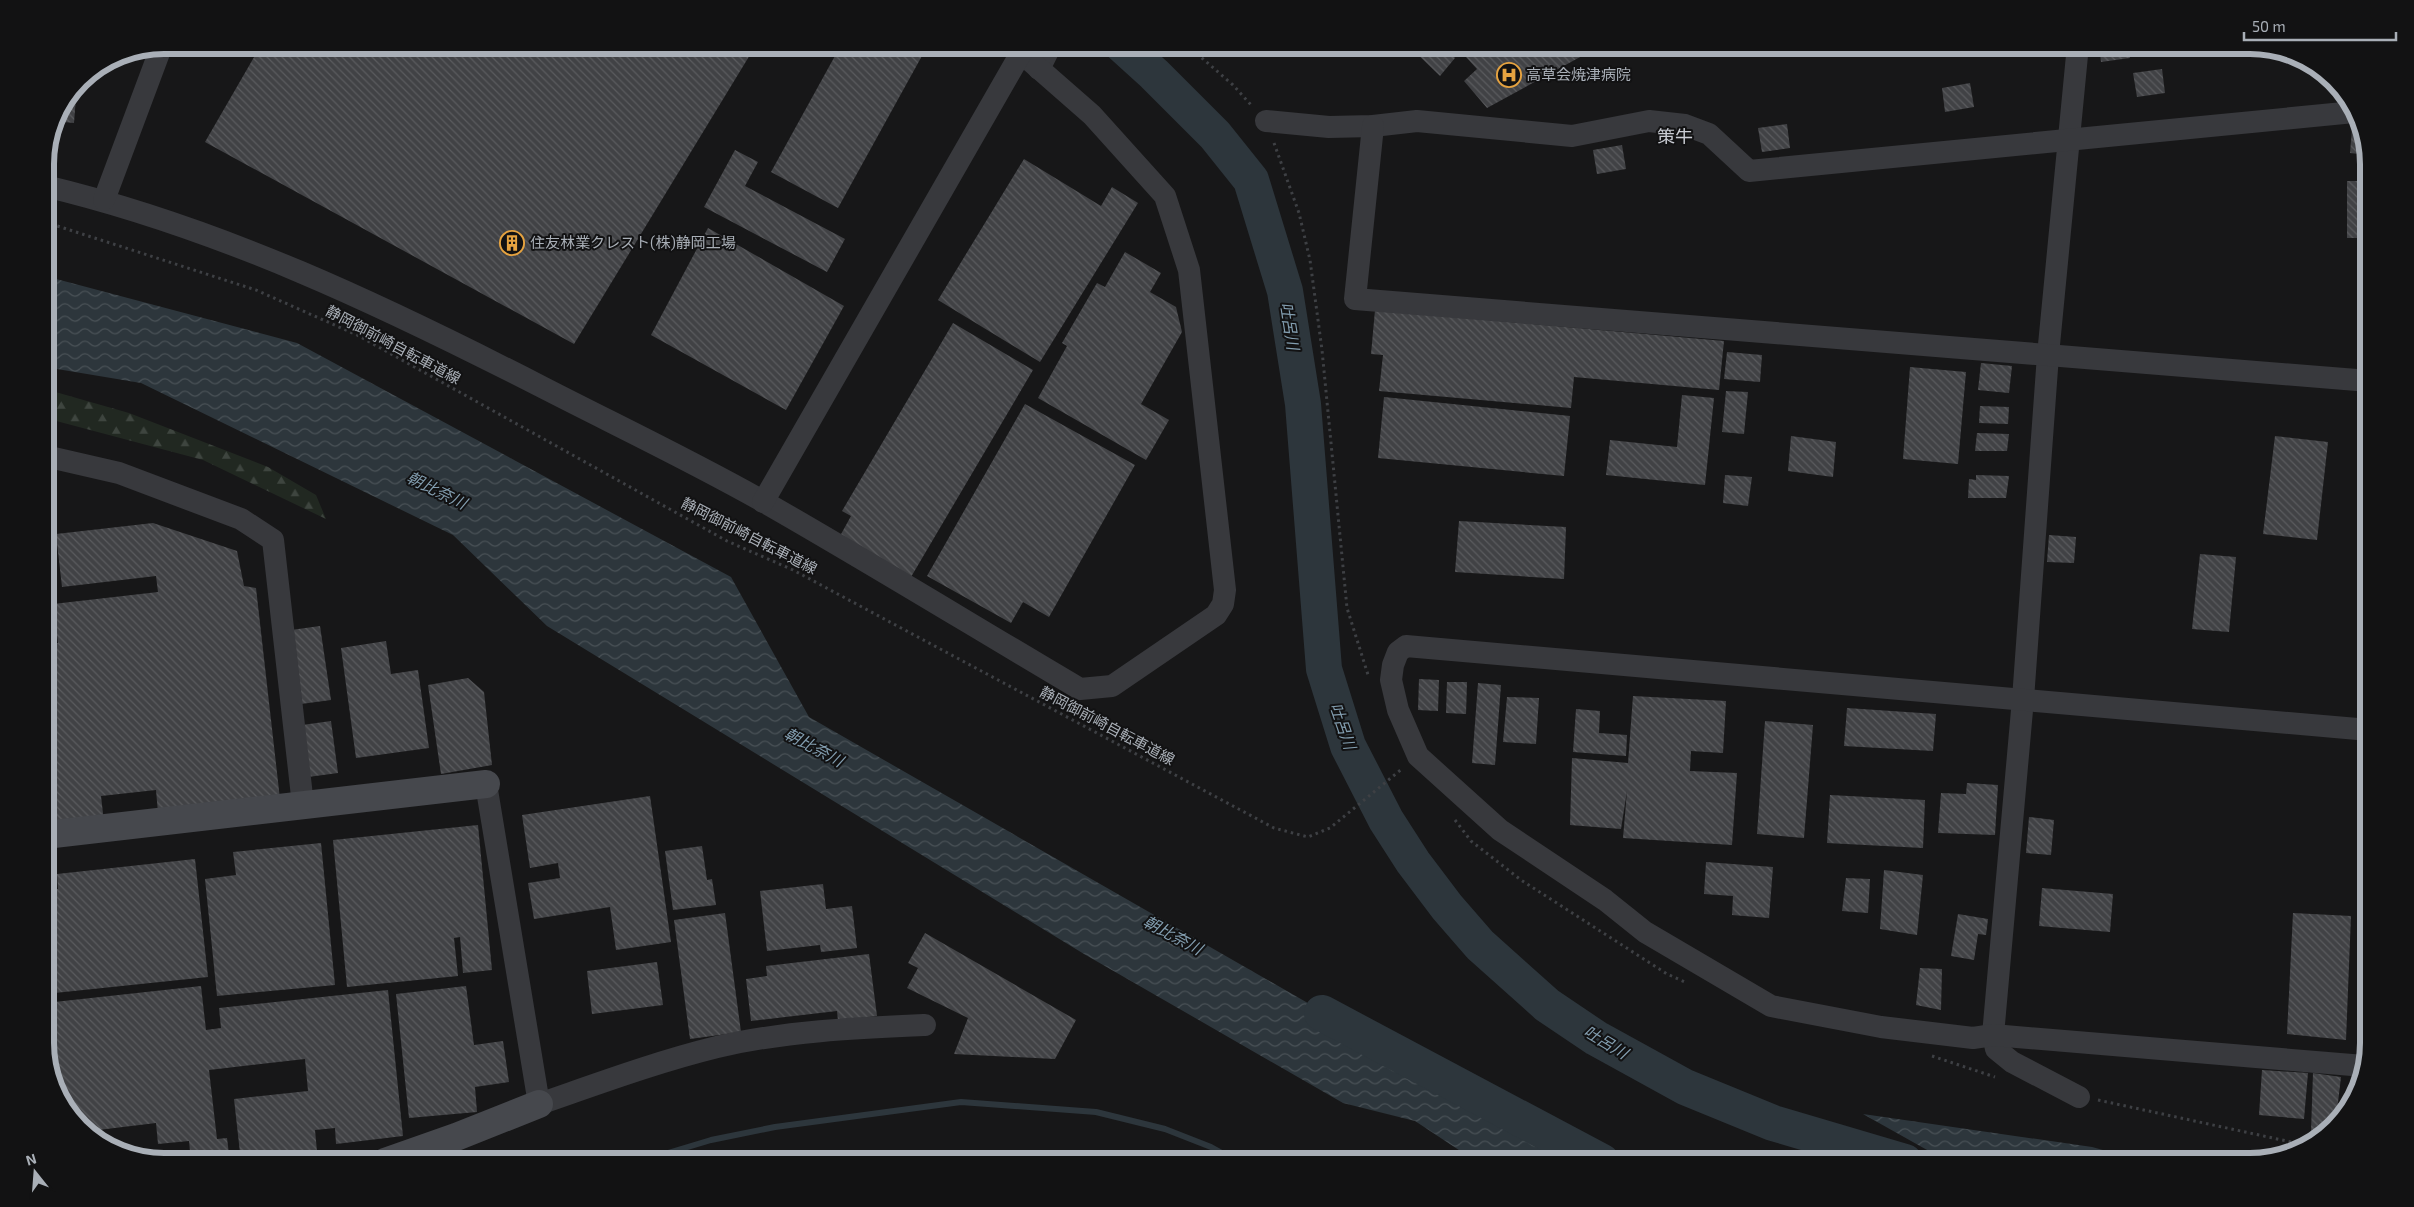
<svg xmlns="http://www.w3.org/2000/svg" width="2414" height="1207" viewBox="0 0 2414 1207" font-family="'Exo 2','Noto Sans JP',sans-serif">
<defs>
<pattern id="forest-firs" width="22" height="20" patternUnits="userSpaceOnUse" patternTransform="scale(1.25)"><rect width="22" height="20" fill="#212821"/><path d="M5 1l3.5 6h-7zM16 11l3.5 6h-7z" fill="#3e453f"/></pattern>
<pattern id="water-waves" width="16" height="10" patternUnits="userSpaceOnUse" patternTransform="scale(1.25)"><rect width="16" height="10" fill="#2d363c"/><path d="M0 5q4-4 8 0t8 0" fill="none" stroke="#495156"/></pattern>
<pattern id="building-back-hatch" width="6" height="6" patternUnits="userSpaceOnUse" patternTransform="scale(1.25)"><rect width="6" height="6" fill="#414245"/><path d="M-1 5l2 2M0 0l6 6M5-1l2 2" fill="none" stroke="#5a5b5e"/></pattern>
</defs>
<rect width="100%" height="100%" fill="#171718"/>
<polygon fill="url(#forest-firs)" points="45,389 129,413 268,467 316,495 326,519 203,460 45,418"/>
<g fill="url(#water-waves)">
<polygon points="45,276 297,343 731,577 809,717 1367,1037 1591,1162 1477,1162 1415,1121 1343,1103 1084,954 547,626 453,535 141,383 45,367"/>
<polygon points="1863,1114 2092,1147 2146,1162 1976,1162 1936,1155"/>
<polygon points="900,1159 1141,1160 1150,1162 881,1162"/>
</g>
<g fill="none" stroke-linecap="round" stroke-linejoin="round">
<polyline stroke="#2d363c" stroke-width="6" points="638,1162 711,1140 775,1127 961,1102 1096,1112 1165,1129 1211,1147 1238,1162"/>
<g stroke="#2d363c" stroke-width="36">
<polyline points="1122,45 1154,74 1215,135 1251,180 1285,291 1303,404 1324,669 1348,746 1386,820 1413,862 1447,907 1480,945 1547,1005 1596,1038 1685,1087 1773,1123 1905,1162"/>
<polyline points="1322,1013 1602,1162"/>
</g>
</g>
<g fill="url(#building-back-hatch)">
<polygon points="261,45 756,45 574,344 205,142"/>
<polygon points="841,45 928,45 838,208 771,172"/>
<polygon points="1408,45 1445,45 1455,58 1440,76"/>
<polygon points="1455,45 1498,46 1602,45 1487,108 1464,81 1477,69"/>
<polygon points="2099,45 2128,45 2130,58 2101,62"/>
<polygon points="2141,45 2170,45 2171,52 2142,56"/>
<polygon points="2162,69 2165,93 2137,97 2133,73"/>
<polygon points="1970,83 1974,107 1945,112 1942,88"/>
<polygon points="77,84 74,123 53,121 54,118"/>
<polygon points="1787,124 1790,148 1762,152 1758,128"/>
<polygon points="2352,129 2360,129 2368,155 2350,153"/>
<polygon points="1622,145 1626,169 1597,174 1593,150"/>
<polygon points="735,150 758,162 745,186 845,239 827,272 704,207"/>
<polygon points="1024,159 1101,206 1112,187 1138,203 1040,362 938,300"/>
<polygon points="2363,171 2369,171 2369,238 2347,238 2347,181 2362,181"/>
<polygon points="708,228 844,306 786,410 651,335"/>
<polygon points="1125,252 1161,273 1150,292 1176,307 1182,332 1141,404 1169,420 1146,460 1038,398 1067,346 1062,343 1097,283 1105,287"/>
<polygon points="1375,310 1724,341 1719,390 1574,377 1571,408 1379,391 1383,355 1371,354"/>
<polygon points="953,323 1033,370 911,577 840,536 851,516 842,511"/>
<polygon points="1727,352 1762,355 1760,382 1724,379"/>
<polygon points="1981,363 2012,366 2009,393 1978,390"/>
<polygon points="1910,367 1966,372 1958,464 1903,459"/>
<polygon points="1726,391 1748,392 1744,434 1722,432"/>
<polygon points="1682,395 1714,398 1705,485 1606,475 1610,440 1677,447"/>
<polygon points="1384,397 1570,416 1564,476 1378,458"/>
<polygon points="1025,404 1135,465 1049,617 1023,602 1011,623 927,576"/>
<polygon points="1980,406 2009,407 2008,424 1979,423"/>
<polygon points="1977,433 2009,434 2007,451 1975,451"/>
<polygon points="1791,436 1836,442 1833,477 1788,471"/>
<polygon points="2275,436 2328,442 2317,540 2263,534"/>
<polygon points="1725,475 1752,477 1748,506 1723,503"/>
<polygon points="1976,475 2009,476 2006,498 1968,498 1969,479 1976,480"/>
<polygon points="1459,521 1566,527 1564,579 1455,572"/>
<polygon points="153,523 237,551 244,586 256,588 280,799 158,813 156,790 101,796 104,822 45,828 45,644 58,643 53,604 158,592 156,576 62,587 56,534"/>
<polygon points="2049,535 2076,537 2074,563 2047,562"/>
<polygon points="2200,554 2236,557 2229,632 2192,629"/>
<polygon points="320,626 331,700 301,704 291,630"/>
<polygon points="386,641 391,674 418,670 429,748 356,758 341,648"/>
<polygon points="468,678 484,692 492,765 441,774 428,685"/>
<polygon points="1419,679 1439,680 1438,711 1418,710"/>
<polygon points="1447,682 1467,682 1466,714 1446,713"/>
<polygon points="1478,683 1501,685 1495,765 1472,763"/>
<polygon points="1633,696 1726,701 1723,753 1691,751 1690,771 1737,773 1732,845 1623,838 1627,791 1621,829 1570,825 1572,758 1628,763"/>
<polygon points="1507,697 1539,698 1536,744 1503,742"/>
<polygon points="1847,708 1936,714 1933,751 1844,746"/>
<polygon points="1576,709 1600,711 1599,733 1627,735 1626,756 1573,752"/>
<polygon points="331,721 338,773 308,777 302,725"/>
<polygon points="1765,721 1813,725 1804,838 1757,834"/>
<polygon points="1967,783 1998,785 1995,835 1938,833 1941,793 1966,794"/>
<polygon points="1830,795 1925,800 1923,848 1827,843"/>
<polygon points="650,796 671,942 616,950 610,907 534,919 528,883 560,878 558,863 530,868 522,815"/>
<polygon points="2029,817 2054,820 2051,855 2026,853"/>
<polygon points="478,825 492,970 463,973 460,937 454,938 458,976 347,987 333,840"/>
<polygon points="321,843 335,985 217,996 205,879 236,875 233,852"/>
<polygon points="702,846 707,880 712,879 716,905 673,910 665,851"/>
<polygon points="195,859 208,977 45,994 45,890 58,889 57,874"/>
<polygon points="1706,862 1773,867 1769,918 1732,915 1733,896 1704,894"/>
<polygon points="1884,870 1923,875 1917,935 1880,929"/>
<polygon points="1846,878 1870,879 1868,913 1842,911"/>
<polygon points="823,884 826,909 852,906 857,948 821,952 820,945 767,951 760,891"/>
<polygon points="2042,888 2113,894 2110,932 2039,926"/>
<polygon points="725,913 741,1032 690,1039 674,920"/>
<polygon points="2293,913 2351,916 2346,1040 2287,1034"/>
<polygon points="1958,914 1988,919 1986,935 1978,934 1974,960 1951,956"/>
<polygon points="925,933 1076,1020 1055,1059 954,1054 968,1018 907,988 918,968 908,963"/>
<polygon points="869,954 877,1016 838,1021 837,1011 751,1021 746,979 767,976 766,966"/>
<polygon points="657,962 663,1005 592,1014 587,971"/>
<polygon points="1920,968 1942,969 1941,1010 1916,1005"/>
<polygon points="201,986 206,1030 221,1028 219,1008 388,990 403,1136 336,1144 335,1128 315,1130 318,1162 241,1162 234,1099 308,1091 305,1059 209,1070 217,1139 227,1138 230,1162 191,1162 189,1141 158,1144 156,1123 90,1131 65,1109 45,1051 45,1003"/>
<polygon points="466,986 474,1045 503,1041 509,1082 475,1087 477,1112 409,1118 396,994"/>
<polygon points="2262,1070 2308,1073 2304,1119 2259,1115"/>
<polygon points="2313,1073 2341,1077 2336,1119 2326,1131 2311,1131"/>
</g>
<g fill="none" stroke-linecap="round" stroke-linejoin="round">
<g stroke="#3e4044" stroke-width="3" stroke-dasharray="2.5 4" stroke-linecap="butt">
<polyline points="1187,45 1233,85 1252,106"/>
<polyline points="1274,143 1299,213 1310,260 1322,350 1347,608 1369,678"/>
<polyline points="45,222 256,290 357,335 727,541 793,570 1274,828 1308,837 1330,828 1403,768"/>
<polyline points="1455,820 1471,841 1521,880 1667,974 1685,982"/>
<polyline points="1932,1056 1995,1077"/>
<polyline points="2098,1100 2305,1145"/>
</g>
<g stroke="#38393d" stroke-width="22">
<polyline points="2078,45 2048,355 2023,699 1993,1035 1996,1049 2012,1062 2079,1097"/>
<polyline points="1039,69 1051,45"/>
<polyline points="1266,121 1329,127 1373,126 1417,121 1572,136 1649,121 1685,125 1709,134 1749,171 2354,112"/>
<polyline points="1373,126 1355,299 2369,381"/>
<path d="M45,186C221,228 384,306 544,388C618,426 694,462 766,503C871,563 975,627 1080,689L1112,686L1216,615L1223,604L1225,590L1189,270L1165,196L1092,115L1012,45"/>
<polyline points="104,200 162,45"/>
<polyline points="45,456 119,473 241,519 273,540 303,805"/>
<polyline points="763,502 1021,53"/>
<path d="M486,784L539,1104C597,1084 656,1062 717,1047C785,1031 856,1028 925,1025"/>
<polyline points="2364,1066 1993,1035 1973,1038 1881,1027 1771,1006 1645,932 1605,900 1500,830 1418,756 1398,710 1391,680 1393,665 1398,652 1406,646 2369,730"/>
</g>
<g stroke="#46484d" stroke-width="28">
<polyline points="45,835 486,784"/>
<polyline points="385,1162 456,1137 539,1104"/>
</g>
</g>
<defs>
<symbol id="hospital-ring" viewBox="-11 -11 22 22"><circle r="9.5" fill="#121213" stroke="#e6a340" stroke-width="1.5"/><path d="M-5-5h3v3.5h4V-5h3V5h-3V1.5h-4V5h-3Z" fill="#e6a340"/></symbol>
<symbol id="building-ring" viewBox="-11 -11 22 22"><circle r="9.5" fill="#121213" stroke="#e6a340" stroke-width="1.5"/><path d="M-4-6H4V6H1V3H-1V6H-4ZM-2.5-4.3h1.7v1.8h-1.7ZM.8-4.3h1.7v1.8H.8ZM-2.5-1h1.7V.8h-1.7ZM.8-1h1.7V.8H.8Z" fill="#e6a340"/></symbol>
</defs>
<g fill-rule="evenodd">
<use href="#hospital-ring" x="1495" y="61" width="28" height="28"/>
<use href="#building-ring" x="498" y="229" width="28" height="28"/>
</g>
<g text-anchor="middle" stroke-width="4" stroke-linejoin="round" paint-order="stroke">
<g font-size="15" fill="#a9afb7" stroke="#121213" text-anchor="start">
<text x="1526" y="80">高草会焼津病院</text>
<text x="530" y="248">住友林業クレスト(株)静岡工場</text>
</g>
<g font-size="15" fill="#a9afb7" stroke="#121213">
<text transform="translate(393 345) rotate(28)" y="5">静岡御前崎自転車道線</text>
<text transform="translate(749 536) rotate(27)" y="5">静岡御前崎自転車道線</text>
<text transform="translate(1107 726) rotate(28)" y="5">静岡御前崎自転車道線</text>
</g>
<g font-size="16" font-style="italic" fill="#839eb0" stroke="#121213">
<text transform="translate(1290 326) rotate(81)" y="6">吐呂川</text>
<text transform="translate(437 490) rotate(26)" y="6">朝比奈川</text>
<text transform="translate(1343 726) rotate(71)" y="6">吐呂川</text>
<text transform="translate(814 747) rotate(28)" y="6">朝比奈川</text>
<text transform="translate(1173 935) rotate(28)" y="6">朝比奈川</text>
<text transform="translate(1606 1042) rotate(31)" y="6">吐呂川</text>
</g>
<g font-size="18" fill="#cacdd4" stroke="#121213">
<text x="1675" y="143">策牛</text>
</g>
</g>
<path d="M0 0H2414V1207H0ZM164 54H2250A110 110 0 0 1 2360 164V1043A110 110 0 0 1 2250 1153H164A110 110 0 0 1 54 1043V164A110 110 0 0 1 164 54Z" fill="#121213" fill-rule="evenodd"/>
<path fill="none" stroke="#a9afb7" stroke-width="6" d="M164 54H2250A110 110 0 0 1 2360 164V1043A110 110 0 0 1 2250 1153H164A110 110 0 0 1 54 1043V164A110 110 0 0 1 164 54Z"/>
<g transform="translate(35 1172) rotate(343)" stroke="#121213" stroke-width="4" paint-order="stroke">
<path d="M0-4L9 19L0 12L-9 19Z" fill="#a9afb7"/>
<text y="-8" font-size="14" font-weight="bold" text-anchor="middle" fill="#a9afb7">N</text>
</g>
<path d="M2244 32v8h152v-8" fill="none" stroke="#a9afb7" stroke-width="2.5"/>
<text x="2252" y="32" font-size="15" fill="#a9afb7" stroke="#121213" stroke-width="4" paint-order="stroke">50 m</text>
</svg>
